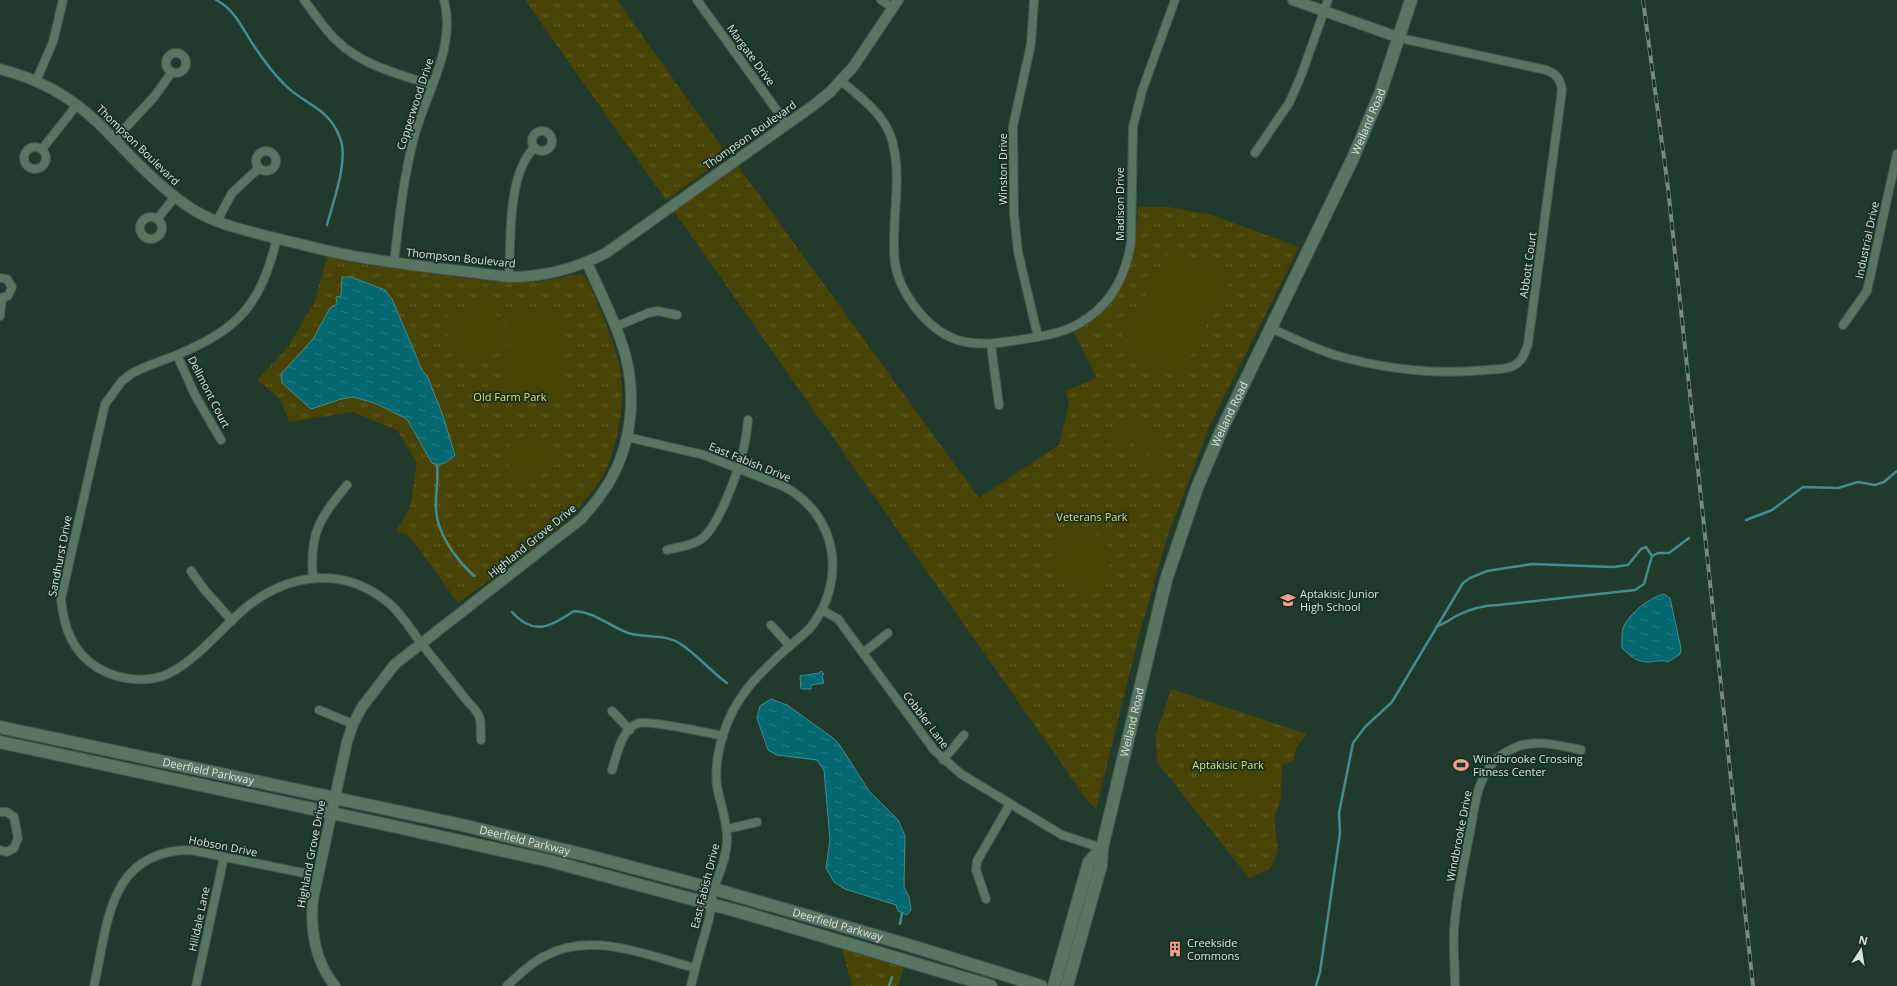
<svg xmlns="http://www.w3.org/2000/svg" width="1897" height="986" viewBox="0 0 1897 986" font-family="'Open Sans',sans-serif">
<defs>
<pattern id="grass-tufts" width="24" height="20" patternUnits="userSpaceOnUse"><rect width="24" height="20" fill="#494406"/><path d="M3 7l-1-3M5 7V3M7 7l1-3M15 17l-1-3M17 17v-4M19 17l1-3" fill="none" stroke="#625f2a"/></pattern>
<pattern id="water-ripples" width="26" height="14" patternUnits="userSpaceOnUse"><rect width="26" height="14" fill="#046872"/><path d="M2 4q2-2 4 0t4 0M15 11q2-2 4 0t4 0" fill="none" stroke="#287d86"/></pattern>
</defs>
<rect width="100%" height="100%" fill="#213a2b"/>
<g fill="url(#grass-tufts)">
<polygon points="525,0 617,0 728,156 666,200"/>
<path d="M738,166L979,498L1059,445L1069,404L1065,391L1097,378L1074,332C1086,327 1094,319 1103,310C1134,280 1136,248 1138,207H1169L1212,215L1299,247L1210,425L1167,538L1140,632L1096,809L1090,804L674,211Z"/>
<path d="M327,257L375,266L497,282H537L581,274L587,279C598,306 612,332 618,361C624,384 623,407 618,430C615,444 612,457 606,470C580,521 504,569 458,603L411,538L396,530L410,508L417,463L397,430L353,412L289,422L280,399L257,380L288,347L314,303Z"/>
<polygon points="1171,689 1307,734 1296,747 1294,760 1282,766 1281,800 1274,818 1278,851 1270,869 1249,878 1157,762 1156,735"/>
<polygon points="842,948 904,966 898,986 852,986"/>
</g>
<g fill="#494406">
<polygon points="1172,246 1232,278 1178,379 1118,345"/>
<path d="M488,303L500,320L502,339L493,353L473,363L453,355C444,308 439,311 488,303Z"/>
<polygon points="507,310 560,310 560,396 506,396"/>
<polygon points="1121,418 1137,423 1126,452 1111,446"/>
<polygon points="1140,431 1153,436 1143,464 1130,459"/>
<path d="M525,436C546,437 552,443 556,463C525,489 530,491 504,459L512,443Z"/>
<polygon points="1157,437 1170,442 1160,470 1147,466"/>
<path d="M1081,531C1100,532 1112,544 1112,563C1081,599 1086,592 1053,564C1054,545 1063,535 1081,531Z"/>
<path d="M1245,754L1266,758L1273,767L1269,792C1240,806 1218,771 1245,754Z"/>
</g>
<g fill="url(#water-ripples)" stroke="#438d91">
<path d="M342,277H351L385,290L392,299L422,370L428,378L443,416L455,455C448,461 442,467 432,463L407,419L377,404L354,397L341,399L311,409L282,383L281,374L313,339L330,308L337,304L336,297L341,296Z"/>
<path d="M1664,594L1670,598L1681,649L1680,654L1668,662C1660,659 1657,662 1649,662C1638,663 1630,656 1622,648C1622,642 1621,629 1625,624C1633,611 1650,597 1664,594Z"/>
<polygon points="821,671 824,674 822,676 824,683 811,685 811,689 801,689 800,676 819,673"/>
<polygon points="771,699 787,705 833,738 839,744 869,791 898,820 905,836 904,887 909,897 911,910 907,915 898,911 896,905 845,889 834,882 826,868 830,840 824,770 817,760 777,755 768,750 757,718 760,706"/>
</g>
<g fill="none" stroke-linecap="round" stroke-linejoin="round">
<g stroke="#438d91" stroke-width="2.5">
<path d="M216,0C235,10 241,26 252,43C262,58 272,72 284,84C304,105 329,107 340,138C349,160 333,202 327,225"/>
<path d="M437,465C439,479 435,494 436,509C437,534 456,559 474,576"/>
<polyline points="1746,520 1772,510 1803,487 1838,488 1858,482 1875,485 1884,482 1897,471"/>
<path d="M512,612C534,637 551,626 574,611C595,612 609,626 628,633C644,638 665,634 679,643C697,654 710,671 727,683"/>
<path d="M1437,626C1445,624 1449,620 1456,616C1470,609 1483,605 1498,605L1635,590L1644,584L1652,556"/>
<polyline points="900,924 902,913"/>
<polyline points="889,986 892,977"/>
<polyline points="1316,986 1320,972 1340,833 1339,813 1353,743 1365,727 1392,702 1463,583 1470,578 1487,571 1532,564 1613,567 1628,565 1641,549 1646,547 1652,556 1658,553 1669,553 1689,538"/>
</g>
<defs>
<g id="minor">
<path d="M304,0C315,14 324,29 337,41C363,66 399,74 432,85"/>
<polyline points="697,0 786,123"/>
<polyline points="881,0 892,7"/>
<polyline points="1034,0 1031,44 1013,126 1014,215 1018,252 1038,337"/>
<circle cx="176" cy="63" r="10"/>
<polyline points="36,81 53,42 63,0"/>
<path d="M841,81C859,96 883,113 891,137C904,177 890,222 895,263C897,278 906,295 915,307C947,349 978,347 1025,339C1044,336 1063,333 1080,323C1111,305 1126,276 1131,242L1133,127L1142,91L1175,0"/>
<circle cx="542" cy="141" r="10"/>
<polyline points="114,140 154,97 172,72"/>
<circle cx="35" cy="158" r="11"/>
<polyline points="42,149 77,105"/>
<circle cx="266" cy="161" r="10"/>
<polyline points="1255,153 1289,103 1301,76 1328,0"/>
<circle cx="151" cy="228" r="11"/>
<polyline points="157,219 175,197"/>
<polyline points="217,221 232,193 259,168"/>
<path d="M277,238C261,303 241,328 179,354C163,361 146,365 131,374L122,381L105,404L61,599C64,628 72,652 98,668C118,680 148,684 170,673C197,659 220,630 243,610C288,572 345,565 391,605C403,616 411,630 421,643C435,661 450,679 464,697C468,703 476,709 479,716C482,722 480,733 481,740"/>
<path d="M394,262C399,221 403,179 414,138C425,94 457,47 444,0"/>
<path d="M509,277C511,240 507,175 534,148"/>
<polyline points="0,278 7,279 12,287 8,296 0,298"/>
<polyline points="0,316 2,298"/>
<polyline points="1843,325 1867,291 1897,154"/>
<polyline points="615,327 648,313 658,311 677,315"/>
<path d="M1271,328C1292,338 1313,348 1335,355C1384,369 1436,375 1486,370C1494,369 1505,370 1513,366C1522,362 1525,353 1528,344L1562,90C1560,79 1557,74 1546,70L1400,38"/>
<polyline points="991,345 999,405"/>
<polyline points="177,355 195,395 221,440"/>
<path d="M627,437L704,455L785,487C838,516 847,580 811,627C804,635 794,642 786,649C757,676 735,696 723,735C718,751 715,769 717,786C720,804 728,822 727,840C727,857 719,873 714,889C711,899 711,909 709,919C703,941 696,963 691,986"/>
<path d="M667,550C677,547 691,546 700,540C719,528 739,469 744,447C746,438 747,429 748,420"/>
<polyline points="191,571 203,588 232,621"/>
<path d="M313,578C309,533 320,518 347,485"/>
<polyline points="822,610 838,619 934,750 961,774 1062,835 1102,848"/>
<polyline points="771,625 790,646"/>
<polyline points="863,653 888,633"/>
<polyline points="319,710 353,724"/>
<polyline points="612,711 630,730"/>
<polyline points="943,760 964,735"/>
<path d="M612,770C617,756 621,728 639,723C652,720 707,733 723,736"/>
<polyline points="0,812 7,812 14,817 18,838 14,848 7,852 0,850"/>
<polyline points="727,829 757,822"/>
<polyline points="986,899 976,870 977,861 1010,804"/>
<path d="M94,986C108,924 108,850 191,850L318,876"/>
<polyline points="196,986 224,857"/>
<path d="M507,986C518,976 529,964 543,957C591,930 645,955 695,968"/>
<path d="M1455,986C1455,964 1452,941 1455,919C1458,890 1464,861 1470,832C1474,811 1476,786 1489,768C1494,760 1503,753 1512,749C1532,738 1559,745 1581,750"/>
</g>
<g id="tertiary">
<polyline points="1293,0 1400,38"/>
<path d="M0,69C36,78 70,96 97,122C128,152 155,185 192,209C219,226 253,232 283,240C305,245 326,251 348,255C401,265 456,270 509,277C545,277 575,269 606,253L814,105L830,92L853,67L898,0"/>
<path d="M335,986C315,962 310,929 313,899L347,742L353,724L362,707L395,664L581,519C588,511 596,502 602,493C633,450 639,391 621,341C612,315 599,289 587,263"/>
</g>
<g id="secondary">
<path id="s1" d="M0,727L462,825L589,856L714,889L905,944L1041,986"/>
<polyline points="0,742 397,827 550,861 744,913 991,986"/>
<polyline points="1054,986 1089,862 1102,848"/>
<path id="s2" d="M1067,986L1101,865L1102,848L1166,580L1197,488L1221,431L1353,158L1380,94L1411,0"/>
</g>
</defs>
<use href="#minor" stroke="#41584b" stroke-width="10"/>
<use href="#tertiary" stroke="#41584b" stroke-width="12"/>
<use href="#secondary" stroke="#41584b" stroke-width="14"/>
<use href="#minor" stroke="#5a7463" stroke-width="8"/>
<use href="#tertiary" stroke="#5a7463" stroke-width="10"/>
<use href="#secondary" stroke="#5a7463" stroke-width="12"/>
<defs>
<polyline id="rail" points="1643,0 1668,188 1753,986"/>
</defs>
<use href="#rail" stroke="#768a7d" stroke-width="4"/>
<use href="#rail" stroke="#173021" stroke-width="2.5" stroke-dasharray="8" stroke-linecap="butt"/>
</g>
<defs>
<symbol id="school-bare" viewBox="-9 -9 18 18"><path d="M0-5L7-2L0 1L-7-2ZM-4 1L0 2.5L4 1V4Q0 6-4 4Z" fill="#f59c90" stroke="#173021" stroke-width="2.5" paint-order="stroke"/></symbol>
<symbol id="stadium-bare" viewBox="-9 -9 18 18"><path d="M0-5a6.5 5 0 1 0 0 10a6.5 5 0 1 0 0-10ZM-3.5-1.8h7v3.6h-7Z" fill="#f59c90" stroke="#173021" stroke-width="2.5" paint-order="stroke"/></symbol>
<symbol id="building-bare" viewBox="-9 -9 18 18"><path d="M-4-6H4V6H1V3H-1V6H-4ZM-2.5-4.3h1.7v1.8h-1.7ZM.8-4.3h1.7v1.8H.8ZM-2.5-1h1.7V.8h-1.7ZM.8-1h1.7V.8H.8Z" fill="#f59c90" stroke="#173021" stroke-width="2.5" paint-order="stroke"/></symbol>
</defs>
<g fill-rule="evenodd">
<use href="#school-bare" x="1277" y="589" width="22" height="22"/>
<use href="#stadium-bare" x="1450" y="754" width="22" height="22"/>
<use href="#building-bare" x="1164" y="938" width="22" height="22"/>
</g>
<g text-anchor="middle" stroke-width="3.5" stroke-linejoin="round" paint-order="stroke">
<g font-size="11" fill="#d5e4da" stroke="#173021">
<text transform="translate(751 55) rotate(54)" y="4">Margate Drive</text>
<text transform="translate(415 104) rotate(-72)" y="4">Copperwood Drive</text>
<text dy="4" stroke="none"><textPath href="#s2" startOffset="920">Weiland Road</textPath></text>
<text transform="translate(750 135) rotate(-35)" y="4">Thompson Boulevard</text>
<text transform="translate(138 145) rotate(44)" y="4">Thompson Boulevard</text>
<text transform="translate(1003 169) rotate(-90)" y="4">Winston Drive</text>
<text transform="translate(1120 204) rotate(-90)" y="4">Madison Drive</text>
<text transform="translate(1867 240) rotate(-78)" y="4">Industrial Drive</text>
<text transform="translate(461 258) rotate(6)" y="4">Thompson Boulevard</text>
<text transform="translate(1528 265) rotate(-82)" y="4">Abbott Court</text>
<text transform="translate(209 392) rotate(63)" y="4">Dellmont Court</text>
<text dy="4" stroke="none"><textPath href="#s2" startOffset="596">Weiland Road</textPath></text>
<text transform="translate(750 462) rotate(22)" y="4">East Fabish Drive</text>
<text transform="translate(532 541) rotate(-39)" y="4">Highland Grove Drive</text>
<text transform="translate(60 556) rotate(-79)" y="4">Sandhurst Drive</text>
<text transform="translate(926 720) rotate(53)" y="4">Cobbler Lane</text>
<text dy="4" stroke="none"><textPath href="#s2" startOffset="272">Weiland Road</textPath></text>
<text dy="4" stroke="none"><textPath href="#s1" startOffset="213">Deerfield Parkway</textPath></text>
<text transform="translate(1459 836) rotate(-79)" y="4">Windbrooke Drive</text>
<text dy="4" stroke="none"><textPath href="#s1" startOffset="537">Deerfield Parkway</textPath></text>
<text transform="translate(223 846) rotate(11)" y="4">Hobson Drive</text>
<text transform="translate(311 854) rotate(-79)" y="4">Highland Grove Drive</text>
<text transform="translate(705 886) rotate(-76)" y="4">East Fabish Drive</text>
<text transform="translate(199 919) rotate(-78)" y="4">Hilldale Lane</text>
<text dy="4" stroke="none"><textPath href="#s1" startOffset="861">Deerfield Parkway</textPath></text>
</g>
<g font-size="11" fill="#e6de72" stroke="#173021">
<text x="510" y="401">Old Farm Park</text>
<text x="1092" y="521">Veterans Park</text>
<text x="1228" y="769">Aptakisic Park</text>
</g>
<g font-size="11" fill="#d5e4da" stroke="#173021" text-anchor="start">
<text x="1300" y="598">Aptakisic Junior<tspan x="1300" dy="13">High School</tspan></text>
<text x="1473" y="763">Windbrooke Crossing<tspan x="1473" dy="13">Fitness Center</tspan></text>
<text x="1187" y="947">Creekside<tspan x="1187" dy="13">Commons</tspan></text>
</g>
</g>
<g transform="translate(1861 950) rotate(12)" stroke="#173021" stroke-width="3" paint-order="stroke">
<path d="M0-3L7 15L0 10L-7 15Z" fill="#d5e4da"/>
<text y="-6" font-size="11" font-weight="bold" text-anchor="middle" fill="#d5e4da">N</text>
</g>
</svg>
